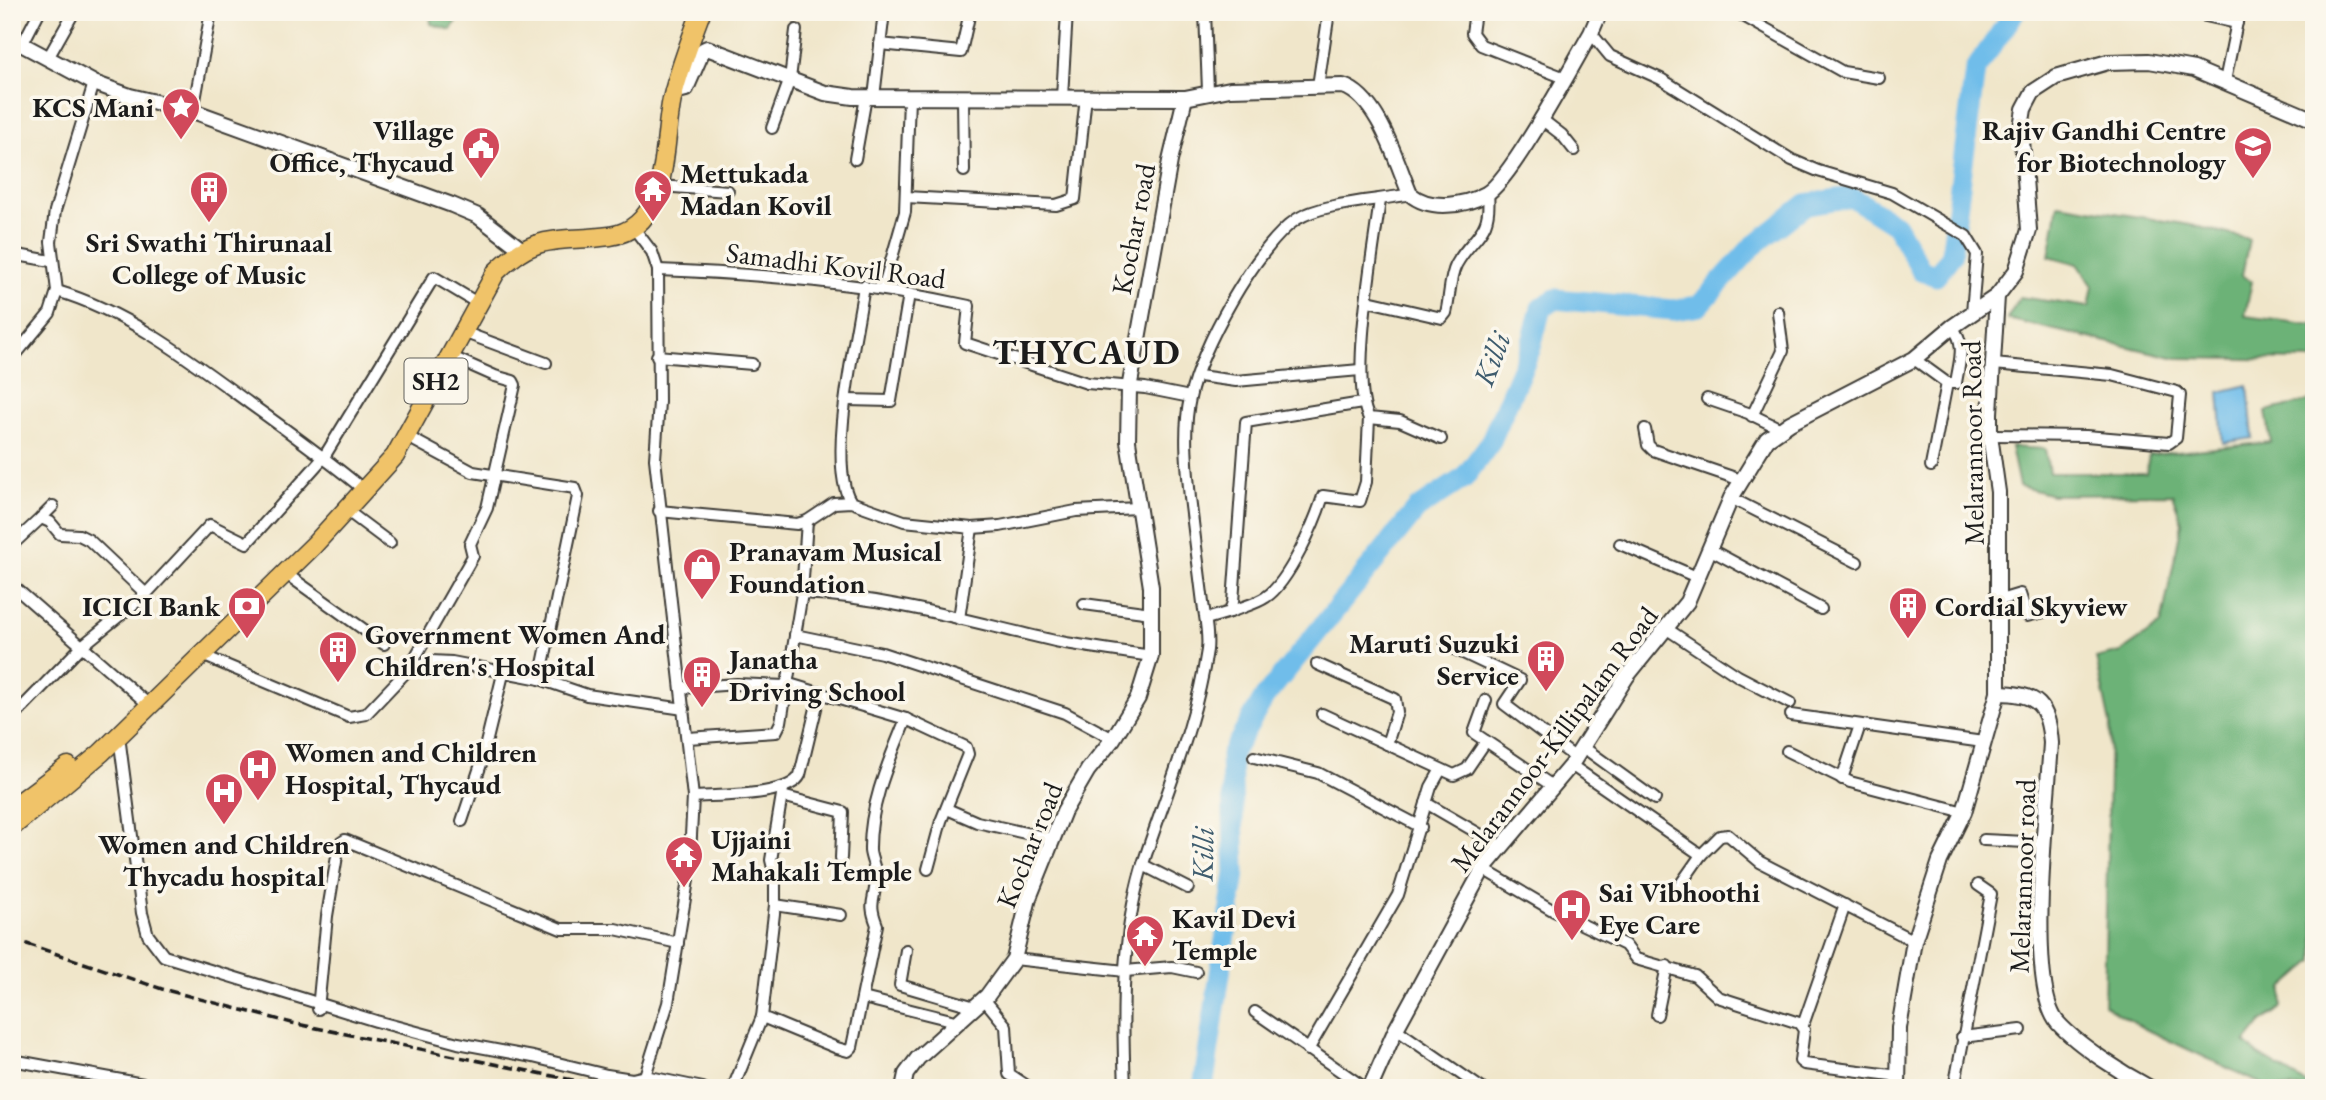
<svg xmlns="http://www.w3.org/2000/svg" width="2326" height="1100" viewBox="0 0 2326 1100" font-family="'EB Garamond',serif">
<rect width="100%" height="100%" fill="#fbf7ec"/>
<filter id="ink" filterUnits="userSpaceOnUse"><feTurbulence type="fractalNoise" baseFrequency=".0143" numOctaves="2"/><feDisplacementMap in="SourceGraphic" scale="14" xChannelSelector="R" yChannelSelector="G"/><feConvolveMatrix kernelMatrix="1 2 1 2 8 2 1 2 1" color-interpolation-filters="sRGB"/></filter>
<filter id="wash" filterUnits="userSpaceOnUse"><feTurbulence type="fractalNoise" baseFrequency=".00686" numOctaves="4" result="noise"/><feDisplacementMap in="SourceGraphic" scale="28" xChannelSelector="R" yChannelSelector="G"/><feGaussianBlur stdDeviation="1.57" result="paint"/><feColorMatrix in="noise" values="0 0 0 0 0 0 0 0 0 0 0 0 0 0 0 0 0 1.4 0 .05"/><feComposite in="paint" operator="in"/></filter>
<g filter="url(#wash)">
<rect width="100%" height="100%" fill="#f0e6ca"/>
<g fill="#6cb277" stroke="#44674a" stroke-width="2">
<polygon points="430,12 461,12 451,30 431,24"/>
<polygon points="2058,204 2191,225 2249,239 2242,276 2252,281 2245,316 2314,325 2314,360 2177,358 2007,319 2020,297 2089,307 2093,286 2078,264 2049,256"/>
<polygon points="2314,400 2314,549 2310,551 2314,559 2314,700 2310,701 2305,734 2314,754 2314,961 2283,988 2282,1007 2261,1023 2245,1043 2259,1055 2314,1088 2270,1088 2145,1029 2104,1005 2110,724 2096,658 2121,652 2161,624 2182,523 2172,494 2052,495 2019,486 2011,447 2045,449 2049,473 2146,473 2149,455 2271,442 2266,411"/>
</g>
<polygon fill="#70bdea" stroke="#466c83" stroke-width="2" points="2248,385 2253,438 2223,443 2219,392"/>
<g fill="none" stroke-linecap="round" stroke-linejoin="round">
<polyline stroke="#70bdea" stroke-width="21" points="1203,1088 1235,873 1231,755 1264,698 1417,509 1464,478 1490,443 1530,350 1541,308 1555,299 1673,310 1699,306 1752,247 1806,204 1852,197 1896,225 1921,270 1936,276 1951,256 1975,70 2015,12"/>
</g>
</g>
<g filter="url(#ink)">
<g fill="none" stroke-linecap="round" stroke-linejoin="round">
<defs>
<g id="minor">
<polyline points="1205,12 1208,91"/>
<polyline points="1475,12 1472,33 1481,45 1565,78"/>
<polyline points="1736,12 1843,72 1879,78"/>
<polyline points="2188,12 2237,23"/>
<polyline points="1591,33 1610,56 1661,79 1792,160 1818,171 1892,193 1966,236 1977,254 1972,312"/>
<polyline points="880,44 961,52 970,12"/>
<polyline points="22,45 39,12"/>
<polyline points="48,58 74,12"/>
<polyline points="2225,81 2239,12"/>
<polyline points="1318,86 1329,12"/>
<polyline points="874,97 884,12"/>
<polyline points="1062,97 1067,12"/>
<polyline points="963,99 964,171"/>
<polyline points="193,111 211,12"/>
<polyline points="1540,118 1562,135 1574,150"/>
<polyline points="772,128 790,79 796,30"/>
<polyline points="855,159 866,97"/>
<polyline points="660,186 728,191"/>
<polyline points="906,197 1056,205 1075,199 1086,96"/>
<path d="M1380,200C1374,247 1349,382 1369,418L1400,421L1441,439"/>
<polyline points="633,227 652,252 658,270 659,402 655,459 693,797 689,874 668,1003 645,1076"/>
<polyline points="12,254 51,261"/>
<path d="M658,270C763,274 866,283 969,306L965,343L1087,383L1145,388L1190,397"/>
<polyline points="883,289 905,212 909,98"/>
<path d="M57,291C128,312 189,359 249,403C288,431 327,459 364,490"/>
<path d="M1368,301L1442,318L1446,313C1450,298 1449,279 1456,265C1473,234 1492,236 1488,193"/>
<polyline points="463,332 546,363"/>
<polyline points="657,356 752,364"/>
<polyline points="12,359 50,313 57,291 51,242 55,211 94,83"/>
<polyline points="1914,359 1947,383 1931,466"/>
<polyline points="1199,376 1236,381 1360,370"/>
<path d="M1947,383H1956C1959,362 1967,344 1952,327"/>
<polyline points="1707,399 1748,413 1781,429"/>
<polyline points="847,400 891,401 909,294"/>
<polyline points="1752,416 1783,351 1778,312"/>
<polyline points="1645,429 1648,445 1653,450 1741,480"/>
<polyline points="1990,435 2086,436 2169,443 2176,438 2180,395 2177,392 2112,375 1994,364"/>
<polyline points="406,436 473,472 575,488 578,496 540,679"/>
<polyline points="1731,498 1857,562"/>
<path d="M851,502C826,465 857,334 864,286"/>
<polyline points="346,510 390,543"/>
<polyline points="659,511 797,524 807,521 834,503 851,502 904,521 972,528 1000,526 1076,511 1138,508"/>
<polyline points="41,518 53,506"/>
<polyline points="1620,544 1699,578"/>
<polyline points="12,545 41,518 50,522 60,534 79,535 89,540 146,594"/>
<polyline points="1711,550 1821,609"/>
<polyline points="285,573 384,644"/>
<polyline points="12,585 149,705"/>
<path d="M802,593C888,597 971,622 1055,641C1087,647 1119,651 1151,656"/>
<polyline points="1997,601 2020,594 2027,616 2052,610"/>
<polyline points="1084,604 1151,613"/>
<path d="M1230,612C1242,607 1256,604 1266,597C1289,582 1315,522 1323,496L1360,501L1366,482L1369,418"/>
<polyline points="959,619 972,528"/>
<polyline points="1206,619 1230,612 1233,602 1246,422 1362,403"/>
<polyline points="1667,629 1738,676 1790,703"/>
<polyline points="795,635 882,653 1065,713 1113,739"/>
<polyline points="1446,645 1520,680 1504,704 1576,758"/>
<polyline points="202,655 349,717 366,714 407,671 431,661 452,662 540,679 587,695 684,709"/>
<polyline points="1317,664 1395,699 1397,712 1387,744"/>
<polyline points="408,670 473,556 470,544 487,508 515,385 513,381 495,376 450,356"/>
<polyline points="786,683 906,719 966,747 968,754 941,821 928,869"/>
<polyline points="681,688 737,684 786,686"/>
<polyline points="1486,700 1474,733 1554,787"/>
<polyline points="1322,714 1454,775 1467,769 1486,741"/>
<polyline points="1791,715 1983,742"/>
<polyline points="12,718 82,646 146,594 210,525 247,543 324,457 434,277 479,304"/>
<polyline points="119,736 142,913 148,935 164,956 376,1021 458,1043 533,1057 607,1075 632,1079 645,1076 703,1088"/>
<polyline points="688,738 776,732 781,722 802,593 807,521"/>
<polyline points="1583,747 1655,799"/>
<polyline points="1787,751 1850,782 1964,812"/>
<polyline points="1254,757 1318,773 1421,827"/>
<polyline points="1571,765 1701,855 1680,885"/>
<polyline points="1842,779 1860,725"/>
<polyline points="782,796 843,812 841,858"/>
<path d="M693,797C716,795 790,797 800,775L820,692"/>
<polyline points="1426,803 1500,846"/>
<polyline points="947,809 977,822 1052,839"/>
<polyline points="462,821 481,764 503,674"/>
<polyline points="1984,840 2045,843"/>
<polyline points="1701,855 1720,836 1728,835 1760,862 1914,941"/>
<polyline points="1143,865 1188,888"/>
<polyline points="1483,869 1554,911 1625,945 1636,959 1695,976 1718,997 1799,1023 1804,1030 1800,1061 1804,1064 1899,1076"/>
<polyline points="775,905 841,915"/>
<polyline points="906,950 900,985 975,1007"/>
<polyline points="1014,959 1125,971 1172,967 1196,972"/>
<polyline points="863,998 959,1022"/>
<polyline points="984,999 1006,1026 1009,1074 1030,1088"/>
<polyline points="318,1009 327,916 339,844 345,840 561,929 615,929 678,943"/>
<polyline points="1255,1012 1365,1088"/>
<polyline points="1657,1015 1667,966"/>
<polyline points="762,1017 775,905 775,876 771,860 783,789"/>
<polyline points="1803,1025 1845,905"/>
<polyline points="1396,1029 1481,1088"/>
<polyline points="1962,1037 2021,1030"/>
<polyline points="1308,1050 1398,895 1431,787 1440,771"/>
<polyline points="12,1060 165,1088"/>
<path d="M733,1088L762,1017L837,1048L848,1051L852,1047L877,925C867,900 876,901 876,877C876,868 871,860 870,851C869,805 889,761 906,719"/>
<path d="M1125,1088C1122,1015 1121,938 1142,867C1165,795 1196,726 1207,650C1209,634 1205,618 1203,603C1199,568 1194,533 1190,498C1187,467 1183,429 1190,398C1199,351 1257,245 1297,219C1325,202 1378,201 1410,194"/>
<polyline points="1954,1088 1991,894 1978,885"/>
</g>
<g id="tertiary">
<polyline points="12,39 94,83 130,96 193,111 452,205 478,216 521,249"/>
<path d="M674,92L686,89L703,50L707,48L825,93L853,97L1185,98L1230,89L1343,86C1378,97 1396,161 1410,194C1430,211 1464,206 1486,194C1511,180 1573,64 1591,33L1600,12"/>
<path d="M1998,693C2039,693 2048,706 2051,743C2048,798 2025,986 2058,1023C2079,1046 2122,1073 2150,1088"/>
<polyline points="903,1088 906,1074 918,1058 987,996 1014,959 1029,898 1064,811 1088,770 1113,739 1138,698 1151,656 1151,587 1128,441 1129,389 1170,161 1185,98"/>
<polyline points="1370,1088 1396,1029 1483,869 1571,765 1627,676 1687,602 1731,498 1767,439 1790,423 1914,359 1952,327 1997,296"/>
<polyline points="1898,1088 1899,1028 1914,941 1940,861 1964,812 1998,693 1998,492 1990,435 1990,413 1997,296 2016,271 2029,230 2021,127 2024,109 2033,92 2056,77 2108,62 2149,61 2194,69 2314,120"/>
</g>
<g id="primary">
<polyline points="12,808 68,766"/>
<path d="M12,827L101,753L314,545L395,456L496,272C537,231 558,243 610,236C671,227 662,144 672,99C679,70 690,41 701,12"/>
</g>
</defs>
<use href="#minor" stroke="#3c3a36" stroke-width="14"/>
<use href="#tertiary" stroke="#3c3a36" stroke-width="18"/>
<use href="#primary" stroke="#3c3a36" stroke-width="21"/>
<use href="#minor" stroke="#fff" stroke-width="10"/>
<use href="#tertiary" stroke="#fff" stroke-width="14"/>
<use href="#primary" stroke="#f0c369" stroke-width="18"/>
<polyline stroke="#1c1c1c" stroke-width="3.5" stroke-dasharray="10 5" stroke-linecap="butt" points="12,939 162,989 292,1023 612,1088"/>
</g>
</g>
<defs>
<symbol id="sight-pin" viewBox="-11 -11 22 30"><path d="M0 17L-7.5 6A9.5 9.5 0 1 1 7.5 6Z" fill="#d1495b" stroke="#fbf7ec"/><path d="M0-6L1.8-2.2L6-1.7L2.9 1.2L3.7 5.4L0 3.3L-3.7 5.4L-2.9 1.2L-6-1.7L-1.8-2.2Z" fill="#fff"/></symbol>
<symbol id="civic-pin" viewBox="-11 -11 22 30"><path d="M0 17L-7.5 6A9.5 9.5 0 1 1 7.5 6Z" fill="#d1495b" stroke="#fbf7ec"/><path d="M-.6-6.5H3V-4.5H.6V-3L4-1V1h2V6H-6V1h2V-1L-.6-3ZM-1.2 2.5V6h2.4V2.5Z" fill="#fff"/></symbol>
<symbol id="university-pin" viewBox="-11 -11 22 30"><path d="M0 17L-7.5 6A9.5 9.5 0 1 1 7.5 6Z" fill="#d1495b" stroke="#fbf7ec"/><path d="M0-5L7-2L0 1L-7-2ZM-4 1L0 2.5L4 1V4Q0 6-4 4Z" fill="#fff"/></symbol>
<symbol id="temple-pin" viewBox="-11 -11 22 30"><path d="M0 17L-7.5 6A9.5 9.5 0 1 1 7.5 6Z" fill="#d1495b" stroke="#fbf7ec"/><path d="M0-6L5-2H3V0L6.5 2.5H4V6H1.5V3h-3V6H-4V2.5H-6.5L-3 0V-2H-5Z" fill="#fff"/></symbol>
<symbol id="building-pin" viewBox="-11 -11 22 30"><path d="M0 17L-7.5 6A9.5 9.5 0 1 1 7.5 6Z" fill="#d1495b" stroke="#fbf7ec"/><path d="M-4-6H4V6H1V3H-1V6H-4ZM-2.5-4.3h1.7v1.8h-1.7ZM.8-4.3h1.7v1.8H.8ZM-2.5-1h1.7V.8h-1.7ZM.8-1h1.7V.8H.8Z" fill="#fff"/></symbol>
<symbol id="shop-pin" viewBox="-11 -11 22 30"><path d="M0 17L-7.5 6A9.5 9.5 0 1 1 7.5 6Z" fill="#d1495b" stroke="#fbf7ec"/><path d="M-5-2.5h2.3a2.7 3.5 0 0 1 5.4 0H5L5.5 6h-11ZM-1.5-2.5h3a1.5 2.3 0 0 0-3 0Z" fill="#fff"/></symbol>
<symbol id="bank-pin" viewBox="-11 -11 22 30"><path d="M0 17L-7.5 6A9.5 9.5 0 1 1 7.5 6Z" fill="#d1495b" stroke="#fbf7ec"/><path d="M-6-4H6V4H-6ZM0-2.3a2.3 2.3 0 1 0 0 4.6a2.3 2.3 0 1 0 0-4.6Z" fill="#fff"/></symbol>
<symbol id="hospital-pin" viewBox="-11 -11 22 30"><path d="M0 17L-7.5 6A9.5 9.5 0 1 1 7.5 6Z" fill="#d1495b" stroke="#fbf7ec"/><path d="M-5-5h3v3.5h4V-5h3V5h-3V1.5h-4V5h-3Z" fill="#fff"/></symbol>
</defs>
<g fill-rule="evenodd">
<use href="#sight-pin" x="159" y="85" width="44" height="60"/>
<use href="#civic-pin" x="459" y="124" width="44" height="60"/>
<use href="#university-pin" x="2231" y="124" width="44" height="60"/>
<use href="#temple-pin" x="631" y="167" width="44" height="60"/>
<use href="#building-pin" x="187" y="168" width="44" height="60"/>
<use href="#shop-pin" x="680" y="545" width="44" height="60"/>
<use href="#bank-pin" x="225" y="584" width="44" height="60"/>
<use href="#building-pin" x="1886" y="584" width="44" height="60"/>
<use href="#building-pin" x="316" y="628" width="44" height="60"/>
<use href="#building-pin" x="1524" y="637" width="44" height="60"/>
<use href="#building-pin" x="680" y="653" width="44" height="60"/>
<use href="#hospital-pin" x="236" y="746" width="44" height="60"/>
<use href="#hospital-pin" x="202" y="770" width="44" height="60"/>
<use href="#temple-pin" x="662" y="833" width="44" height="60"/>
<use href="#hospital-pin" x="1550" y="886" width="44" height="60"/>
<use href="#temple-pin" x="1123" y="912" width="44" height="60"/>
</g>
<g text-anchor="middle" stroke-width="7" stroke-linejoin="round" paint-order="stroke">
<rect fill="#fbf7ec" stroke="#5f5e5a" stroke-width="2" x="404.5" y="358.5" width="63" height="45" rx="5"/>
<g font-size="26" font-weight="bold" fill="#1c1c1c">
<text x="436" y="390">SH2</text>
</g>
<g font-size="28" font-weight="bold" fill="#1c1c1c" stroke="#fbf7ec" text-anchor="start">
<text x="154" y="117" text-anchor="end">KCS Mani</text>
<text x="454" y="140" text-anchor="end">Village<tspan x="454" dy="32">Office, Thycaud</tspan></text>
<text x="2226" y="140" text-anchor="end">Rajiv Gandhi Centre<tspan x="2226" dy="32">for Biotechnology</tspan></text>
<text x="680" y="183">Mettukada<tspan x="680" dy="32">Madan Kovil</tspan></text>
<text x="209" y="252" text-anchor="middle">Sri Swathi Thirunaal<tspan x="209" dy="32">College of Music</tspan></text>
<text x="729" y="561">Pranavam Musical<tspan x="729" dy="32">Foundation</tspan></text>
<text x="220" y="616" text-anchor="end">ICICI Bank</text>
<text x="1935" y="616">Cordial Skyview</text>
<text x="365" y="644">Government Women And<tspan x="365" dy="32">Children's Hospital</tspan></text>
<text x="1519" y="653" text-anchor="end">Maruti Suzuki<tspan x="1519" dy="32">Service</tspan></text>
<text x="729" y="669">Janatha<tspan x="729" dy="32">Driving School</tspan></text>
<text x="285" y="762">Women and Children<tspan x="285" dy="32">Hospital, Thycaud</tspan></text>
<text x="711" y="849">Ujjaini<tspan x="711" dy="32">Mahakali Temple</tspan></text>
<text x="224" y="854" text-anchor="middle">Women and Children<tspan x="224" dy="32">Thycadu hospital</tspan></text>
<text x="1599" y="902">Sai Vibhoothi<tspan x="1599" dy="32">Eye Care</tspan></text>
<text x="1172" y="928">Kavil Devi<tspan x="1172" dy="32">Temple</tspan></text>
</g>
<g font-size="28" fill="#1c1c1c" stroke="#fbf7ec">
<text transform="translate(1133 229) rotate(-79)" y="10">Kochar road</text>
<text transform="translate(836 265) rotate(7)" y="10">Samadhi Kovil Road</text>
<text transform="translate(1972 443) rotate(-91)" y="10">Melarannoor Road</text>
<text transform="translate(1554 739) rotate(-53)" y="10">Melarannoor-Killipalam Road</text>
<text transform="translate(1029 845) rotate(-68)" y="10">Kochar road</text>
<text transform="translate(2022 876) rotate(-88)" y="10">Melarannoor road</text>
</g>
<g font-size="30" font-style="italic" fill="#3e5c6e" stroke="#fbf7ec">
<text transform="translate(1492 359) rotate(-69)" y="10">Killi</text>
<text transform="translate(1203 854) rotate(-89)" y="10">Killi</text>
</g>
<g font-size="35" font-weight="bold" letter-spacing="2" fill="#1c1c1c" stroke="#fbf7ec">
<text x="1087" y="364">THYCAUD</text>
</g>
</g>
<rect width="2326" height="1100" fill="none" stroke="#fbf7ec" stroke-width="42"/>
</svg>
